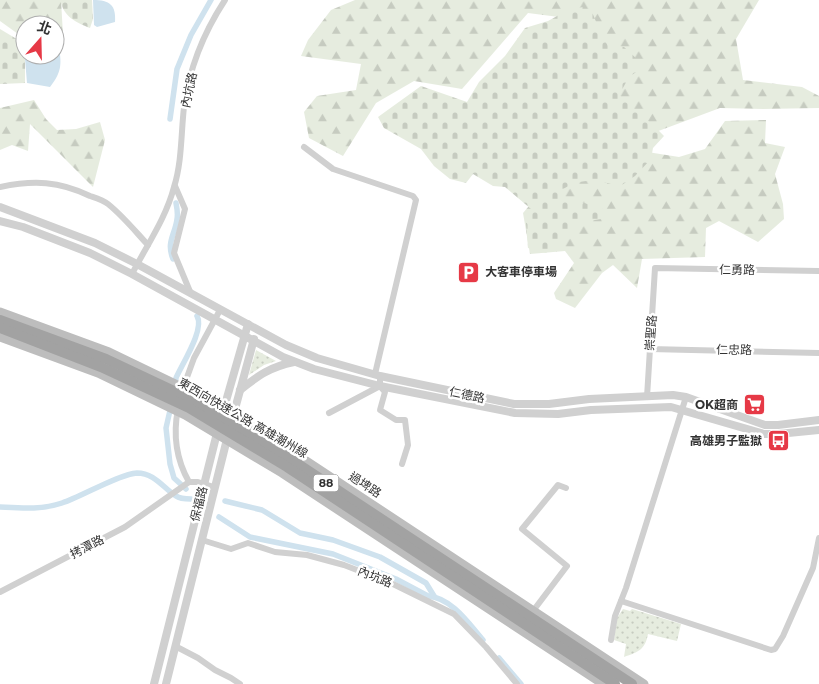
<svg xmlns="http://www.w3.org/2000/svg" width="819" height="684" viewBox="0 0 819 684" font-family="Montserrat,'Noto Sans TC',sans-serif">
<defs>
<pattern id="green-dots" width="8" height="8" patternUnits="userSpaceOnUse" patternTransform="scale(1.25)"><rect width="8" height="8" fill="#e6ecdf"/><path d="M2 2h.1M6 6h.1" fill="none" stroke="#c6cbc0" stroke-width="1.8" stroke-linecap="round"/></pattern>
<pattern id="forest-firs" width="22" height="20" patternUnits="userSpaceOnUse" patternTransform="scale(1.25)"><rect width="22" height="20" fill="#e6ecdf"/><path d="M5 1l3.5 6h-7zM16 11l3.5 6h-7z" fill="#c6cbc0"/></pattern>
<pattern id="cemetery-stones" width="16" height="16" patternUnits="userSpaceOnUse" patternTransform="scale(1.25)"><rect width="16" height="16" fill="#e6ecdf"/><path d="M2 7V4a2 2 0 0 1 4 0v3zM10 15v-3a2 2 0 0 1 4 0v3z" fill="#c6cbc0"/></pattern>
</defs>
<rect width="100%" height="100%" fill="#fff"/>
<g fill="url(#green-dots)">
<polygon points="256,350 276,361 264,365 249,375"/>
<path d="M623,609L630,611L632,609L681,624L677,641L648,634C645,650 638,652 624,657L626,644L614,640L617,618Z"/>
</g>
<g fill="url(#forest-firs)">
<polygon points="0,0 61,0 63,35 55,36 55,25 25,25 25,39 0,21"/>
<polygon points="355,0 759,0 736,39 743,80 802,87 819,96 819,108 763,109 720,108 637,139 582,20 528,13 462,89 414,81 376,103 343,156 309,138 304,112 317,96 356,90 361,64 301,56 308,40 331,10"/>
<polygon points="34,100 46,119 57,130 76,129 100,122 105,140 93,187 30,124 28,151 12,145 0,150 0,108"/>
<polygon points="766,120 765,143 785,147 775,174 783,204 784,219 758,242 719,221 706,228 705,257 642,259 637,288 613,265 602,273 575,308 556,299 554,293 574,263 565,251 530,254 523,213 540,193 641,151 679,157 705,149 725,121"/>
</g>
<g fill="url(#cemetery-stones)">
<path d="M60,0H92L93,19L90,28C75,22 64,17 60,0Z"/>
<path d="M583,7L592,12L602,36L608,46L624,47L638,60L642,68L629,77L619,95C634,110 650,121 664,136L653,148L651,159L635,176L619,187C599,179 582,178 563,189L565,200L578,201L606,210L601,219L589,221L580,217L571,230L546,253L528,248L526,223L531,209L505,187L493,186L473,174L466,183L450,179L434,166L421,149L384,128L378,117L421,86L467,102L479,82L505,56L525,28L548,21L568,10Z"/>
<polygon points="0,29 25,44 25,83 0,84"/>
</g>
<g fill="#cfe2ee">
<path d="M93,0C110,0 116,5 115,22L97,27L94,25Z"/>
<path d="M25,46V55H55V46L59,48C62,65 61,73 50,87L27,83L24,47Z"/>
</g>
<g fill="none" stroke-linecap="round" stroke-linejoin="round">
<g stroke="#cfe2ee" stroke-width="5.5">
<polyline points="170,119 177,69 191,35 211,0"/>
<path d="M173,259C166,242 175,235 177,219C178,214 177,208 176,203"/>
<path d="M175,385L176,378C182,364 205,329 197,316"/>
<polyline points="171,406 166,428 170,464 174,478 186,489"/>
<polyline points="225,501 262,510 300,533 333,540 380,557 426,583 434,596"/>
<path d="M0,507C20,508 42,510 62,503C81,497 119,474 137,473C155,473 163,488 176,496C180,499 186,499 191,499"/>
<path d="M219,517L250,537L333,554L396,579L428,596C452,598 469,624 483,640"/>
<polyline points="499,658 521,684"/>
</g>
<g stroke="#d0d0d0" stroke-width="6">
<polyline points="304,147 333,169 413,196 416,200 375,374"/>
<polyline points="175,186 185,209 174,253 191,294"/>
<path d="M0,187C34,180 59,181 90,196C96,198 103,200 108,204C123,216 135,231 148,245"/>
<path d="M132,274C147,245 166,218 174,187C182,162 181,133 184,107C189,70 204,32 225,0"/>
<polyline points="650,349 819,353"/>
<polyline points="380,386 385,392 380,410 396,420 405,420 408,445 402,464"/>
<polyline points="182,391 194,358 220,310"/>
<polyline points="647,397 655,268 819,271"/>
<path d="M178,409C173,434 176,459 189,482"/>
<polyline points="329,413 380,386 380,376"/>
<polyline points="202,540 231,549 248,543 275,552 307,555 344,565 393,584 454,614 486,647 517,684"/>
<polyline points="0,592 125,527 189,482 198,482 214,487"/>
<polyline points="621,601 771,650 775,649 783,636 813,568 819,538"/>
<polyline points="533,611 567,566 522,529 558,485 566,488"/>
<polyline points="611,640 615,616 626,588 686,397"/>
<polyline points="175,646 198,658 215,670 231,678 240,684"/>
</g>
<g stroke="#d0d0d0" stroke-width="8">
<polyline points="0,207 95,243 137,264 286,345 317,358 380,376 514,404 549,404 589,399 673,395 686,397 765,425 778,425 819,420"/>
<polyline points="0,221 23,227 90,253 132,274 283,357 314,369 380,386 515,413 558,414 591,410 671,407 764,434 778,434 819,430"/>
<path d="M240,390C259,375 270,367 294,362"/>
<polyline points="222,415 248,324"/>
<polyline points="232,420 254,339"/>
<polyline points="154,684 218,429"/>
<polyline points="166,684 228,435"/>
</g>
<g stroke="#bdbdbd" stroke-width="9">
<polyline points="0,312 109,352 196,394 273,439 644,684"/>
<polyline points="0,337 98,373 185,415 282,473 603,684"/>
</g>
<g stroke="#a2a2a2" stroke-width="10">
<polyline points="0,320 106,359 193,400 292,460 632,684"/>
<polyline points="0,328 101,367 189,408 287,467 615,684"/>
</g>
</g>
<defs>
<symbol id="parking-square" viewBox="-11 -11 22 22"><rect x="-9" y="-9" width="18" height="18" rx="4" fill="#e63946" stroke="#fff"/><path d="M-3.5-5.5H1a3.5 3.5 0 0 1 0 7H-1V5.5H-3.5ZM-1-3.4V-.6H.8a1.4 1.4 0 0 0 0-2.8Z" fill="#fff"/></symbol>
<symbol id="supermarket-square" viewBox="-11 -11 22 22"><rect x="-9" y="-9" width="18" height="18" rx="4" fill="#e63946" stroke="#fff"/><path d="M-6-5.5h2.5l.6 2H6L4.5 2H-2.5L-4.4-4H-6ZM-1.5 3.2a1.3 1.3 0 1 0 .1 0ZM3 3.2a1.3 1.3 0 1 0 .1 0Z" fill="#fff"/></symbol>
<symbol id="bus-square" viewBox="-11 -11 22 22"><rect x="-9" y="-9" width="18" height="18" rx="4" fill="#e63946" stroke="#fff"/><path d="M-5-6H5V4H4V6H2V4H-2V6H-4V4H-5ZM-3.5-4V0h7V-4ZM-3.5 1.2v1.5H-2V1.2ZM2 1.2v1.5H3.5V1.2Z" fill="#fff"/></symbol>
</defs>
<g fill-rule="evenodd">
<use href="#parking-square" x="456" y="260" width="25" height="25"/>
<use href="#supermarket-square" x="742" y="392" width="25" height="25"/>
<use href="#bus-square" x="766" y="428" width="25" height="25"/>
</g>
<g text-anchor="middle" stroke-width="5" stroke-linejoin="round" paint-order="stroke">
<rect fill="#fff" stroke="#707070" stroke-width="1" x="313.5" y="474.5" width="25" height="17" rx="4"/>
<g font-size="11" font-weight="bold" fill="#333">
<text x="326" y="487">88</text>
</g>
<g font-size="12" fill="#333" stroke="#fff">
<text transform="translate(189 90) rotate(-78)" y="4">內坑路</text>
<text transform="translate(737 270) rotate(1)" y="4">仁勇路</text>
<text transform="translate(651 333) rotate(-86)" y="4">崇聖路</text>
<text transform="translate(734 350) rotate(1)" y="4">仁忠路</text>
<text transform="translate(467 395) rotate(12)" y="4">仁德路</text>
<text transform="translate(243 418) rotate(30)" y="4">東西向快速公路 高雄潮州線</text>
<text transform="translate(365 485) rotate(33)" y="4">過埤路</text>
<text transform="translate(199 504) rotate(-76)" y="4">保福路</text>
<text transform="translate(87 547) rotate(-27)" y="4">拷潭路</text>
<text transform="translate(375 577) rotate(22)" y="4">內坑路</text>
</g>
<g font-size="12" font-weight="bold" fill="#333" stroke="#fff" text-anchor="end">
<text x="485" y="276" text-anchor="start">大客車停車場</text>
<text x="738" y="409">OK超商</text>
<text x="762" y="445">高雄男子監獄</text>
</g>
</g>
<g transform="translate(40 40) rotate(20)"><circle r="24" fill="#ffffff" stroke="#adadad"/>
<path d="M0-4L9 19L0 12L-9 19Z" fill="#e63946"/>
<text y="-8" font-size="14" font-weight="bold" text-anchor="middle" fill="#333333">北</text>
</g>
</svg>
